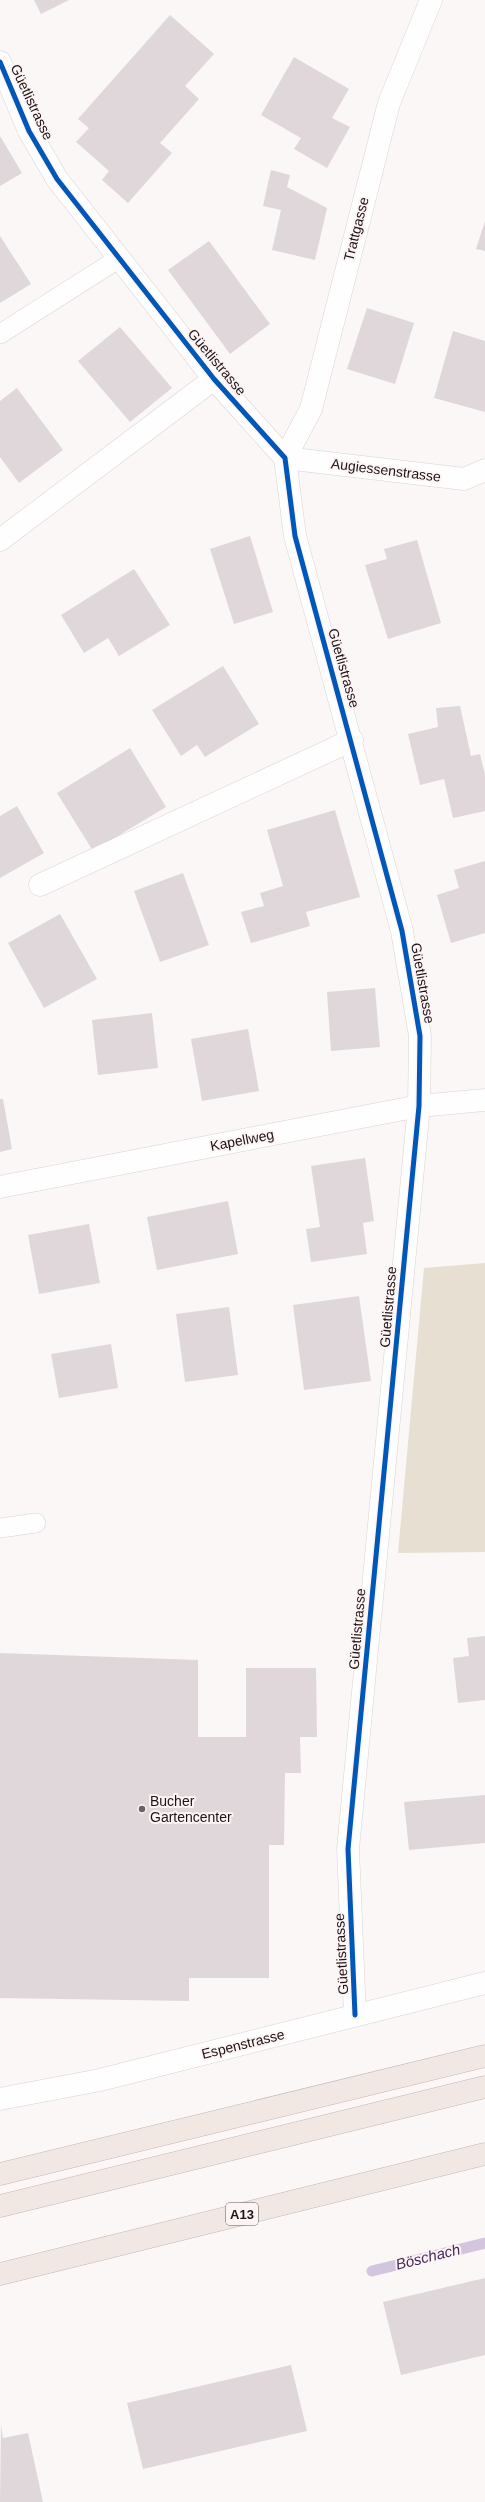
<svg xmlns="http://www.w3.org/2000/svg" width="485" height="2502" viewBox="0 0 485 2502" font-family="Arial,sans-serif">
<rect width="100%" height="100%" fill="#fbf7f7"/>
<polygon fill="#e7dfd2" points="485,1263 485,1552 398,1553 424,1268"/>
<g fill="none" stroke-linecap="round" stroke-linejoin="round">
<polyline stroke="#d3c5de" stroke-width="11" points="372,2271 485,2243"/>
</g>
<g fill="#e0d7db">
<polygon points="34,0 69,0 41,14"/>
<polygon points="170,15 214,54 185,86 199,99 160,143 172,153 128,203 102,180 109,171 76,142 89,128 78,119"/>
<polygon points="294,57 349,89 332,118 350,127 327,168 294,149 301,138 261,115"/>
<polygon points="0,136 22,173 0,186"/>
<polygon points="271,170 290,175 287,187 327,208 315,260 272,250 281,210 263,206"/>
<polygon points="485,221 485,251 476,249"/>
<polygon points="0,236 31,284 0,303"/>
<polygon points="209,241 270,324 230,354 168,270"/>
<polygon points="367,308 414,323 395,384 347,369"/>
<polygon points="120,327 172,388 130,422 78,361"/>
<polygon points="453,331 485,341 485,412 434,398"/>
<polygon points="17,388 63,450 19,483 0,457 0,401"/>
<polygon points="250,536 273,612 234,624 210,549"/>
<polygon points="417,540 441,623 388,639 365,565 387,559 384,549"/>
<polygon points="134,569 170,625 119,656 108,638 84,653 61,615"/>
<polygon points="223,666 259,724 205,757 197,745 181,756 152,710"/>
<polygon points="460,706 471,756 480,754 485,775 485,811 453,818 444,779 420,785 408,734 438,727 436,708"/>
<polygon points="130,748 166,807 93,851 57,793"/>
<polygon points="17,806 44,853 0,878 0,816"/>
<polygon points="335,810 360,897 306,912 310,926 251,943 241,912 264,906 260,893 283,886 267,830"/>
<polygon points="485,861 485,933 451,943 437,895 459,888 454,870"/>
<polygon points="183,873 209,945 160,962 134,891"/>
<polygon points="60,914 97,979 44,1008 8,943"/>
<polygon points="375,988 380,1047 331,1051 327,992"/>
<polygon points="152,1013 158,1068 98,1075 92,1020"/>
<polygon points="248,1029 259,1091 202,1101 191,1039"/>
<polygon points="0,1099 3,1099 12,1149 0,1152"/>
<polygon points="365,1158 374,1221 363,1223 367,1254 311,1262 306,1229 320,1227 311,1166"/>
<polygon points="228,1201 238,1254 157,1270 147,1217"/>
<polygon points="89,1224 100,1283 39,1294 28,1235"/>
<polygon points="359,1296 371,1381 304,1390 293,1305"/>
<polygon points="229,1307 238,1375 185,1382 176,1314"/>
<polygon points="111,1344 118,1388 59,1398 51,1354"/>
<polygon points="485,1636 485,1700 458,1703 453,1658 469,1656 467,1638"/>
<polygon points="0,1653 198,1660 198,1737 246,1737 246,1668 316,1668 317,1737 300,1737 301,1773 285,1773 284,1845 269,1845 269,1978 189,1978 189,2001 0,1998"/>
<polygon points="485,1795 485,1843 409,1850 404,1802"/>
<polygon points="485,2278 485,2355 401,2375 383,2302"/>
<polygon points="291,2365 307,2431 143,2469 127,2403"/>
<polygon points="1,2425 3,2438 28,2433 43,2502 0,2502"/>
</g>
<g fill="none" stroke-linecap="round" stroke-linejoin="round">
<defs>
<g id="lane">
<polyline points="0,334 118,259"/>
<polyline points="0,1528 36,1523"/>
</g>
<g id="street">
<polyline points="431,0 389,103 311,409 285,458 464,479 485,470"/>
<polyline points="0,62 29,131 57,179 214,379 285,458 295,536 402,931 420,1036 419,1106 348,1849 355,2015"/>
<polyline points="0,540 214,379"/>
<polyline points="40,885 352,740"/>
<polyline points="0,1187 419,1106 485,1100"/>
</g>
<polyline id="secondary" points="0,2099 100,2080 485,1983"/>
<g id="highway">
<polyline points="0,2174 485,2056"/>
<polyline points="0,2206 485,2087"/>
<polyline points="0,2274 485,2154"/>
</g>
</defs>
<use href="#lane" stroke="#dbd2d2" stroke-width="20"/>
<use href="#street" stroke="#dbd2d2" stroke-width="23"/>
<use href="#secondary" stroke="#dbd2d2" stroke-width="23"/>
<use href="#highway" stroke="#c2b7b2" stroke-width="23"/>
<use href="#lane" stroke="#fefefe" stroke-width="19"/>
<use href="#street" stroke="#fefefe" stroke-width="22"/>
<use href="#secondary" stroke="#fefefe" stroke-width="22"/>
<use href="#highway" stroke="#f1e8e3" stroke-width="22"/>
<defs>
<polyline id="cycleway" points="0,62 29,131 57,179 214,379 285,458 295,536 402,931 420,1036 419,1106 348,1849 355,2015"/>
</defs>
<use href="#cycleway" stroke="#fdf5f5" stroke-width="8"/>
<use href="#cycleway" stroke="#0057b8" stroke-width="5"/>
</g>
<circle fill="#6c6363" stroke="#fdf5f5" stroke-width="1.5" cx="142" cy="1809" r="4"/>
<g text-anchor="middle" stroke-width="4" stroke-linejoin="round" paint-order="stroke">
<rect fill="#fdf5f5" stroke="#625758" stroke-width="1" x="226" y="2203" width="32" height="22" rx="3"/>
<g font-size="13" font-weight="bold" fill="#1f1314">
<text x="242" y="2219">A13</text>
</g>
<g font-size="14" fill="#1f1314" stroke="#fdf5f5">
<text transform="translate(32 102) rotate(65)" y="5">Güetlistrasse</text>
<text transform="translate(356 229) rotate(-76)" y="5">Trattgasse</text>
<text transform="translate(217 362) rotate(50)" y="5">Güetlistrasse</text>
<text transform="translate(386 470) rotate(7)" y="5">Augiessenstrasse</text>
<text transform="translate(344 668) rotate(74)" y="5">Güetlistrasse</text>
<text transform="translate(423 983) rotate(80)" y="5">Güetlistrasse</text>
<text transform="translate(242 1140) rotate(-11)" y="5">Kapellweg</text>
<text transform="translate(388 1307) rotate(-85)" y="5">Güetlistrasse</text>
<text transform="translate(357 1629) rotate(-85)" y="5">Güetlistrasse</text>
<text transform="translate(341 1954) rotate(-93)" y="5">Güetlistrasse</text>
<text transform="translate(243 2044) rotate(-14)" y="5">Espenstrasse</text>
</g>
<g font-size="14" fill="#1f1314" stroke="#fdf5f5" text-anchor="start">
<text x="150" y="1806">Bucher<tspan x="150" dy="16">Gartencenter</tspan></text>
</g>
<g font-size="15" font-style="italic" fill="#452a5a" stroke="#fdf5f5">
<text transform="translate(428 2257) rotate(-14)" y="5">Böschach</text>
</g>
</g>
</svg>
